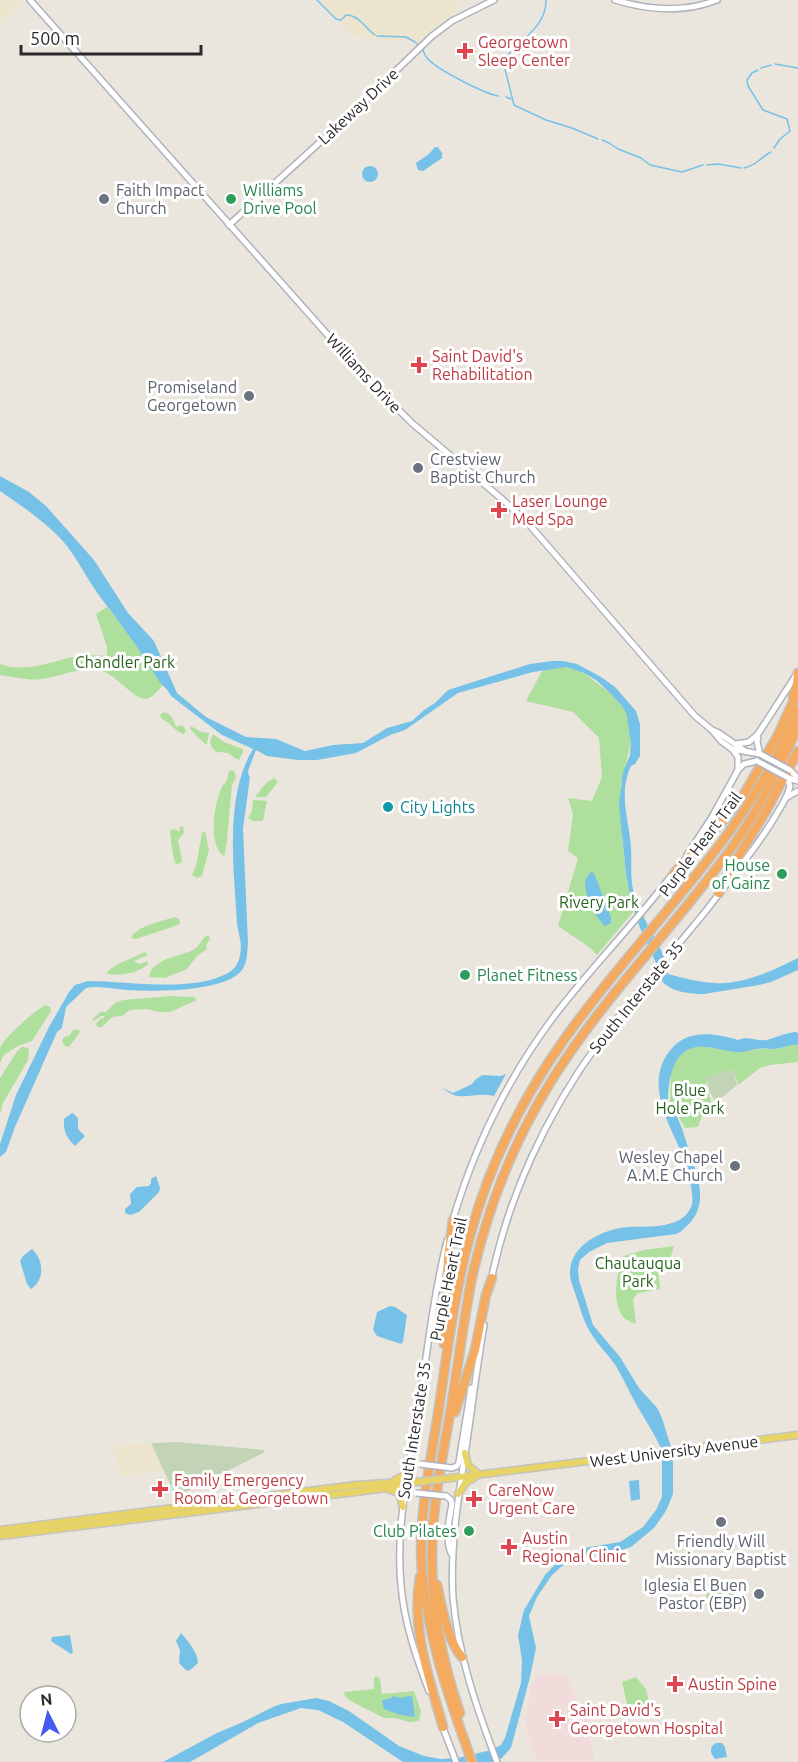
<svg xmlns="http://www.w3.org/2000/svg" width="798" height="1762" viewBox="0 0 798 1762" font-family="Ubuntu,sans-serif">
<rect width="100%" height="100%" fill="#ebe6dd"/>
<g fill="#ece4cd">
<polygon points="0,0 20,0 23,3 0,23"/>
<polygon points="320,0 455,0 459,8 457,12 437,25 418,42 354,36"/>
<polygon points="150,1443 164,1470 122,1476 116,1461 114,1446"/>
</g>
<polygon fill="#f2dbdb" points="537,1673 567,1675 570,1684 587,1717 594,1760 589,1762 538,1762 529,1739 526,1722 530,1690"/>
<g fill="#afdf9d">
<path d="M107,607L128,634L163,685C159,689 154,696 149,698C138,705 116,674 102,671C75,667 67,675 42,679C29,681 14,677 0,675V664C25,674 54,660 79,656C88,654 98,656 107,656V647L96,614Z"/>
<polygon points="563,666 584,673 611,694 630,715 631,742 621,785 622,836 626,874 634,911 597,955 589,947 558,926 578,858 568,851 573,814 568,798 592,801 602,777 599,738 573,712 526,701 542,671"/>
<path d="M164,712C171,713 174,721 176,727L182,725L186,730L184,734C175,732 170,722 162,719L160,715Z"/>
<polygon points="191,726 201,732 209,733 207,744 205,744 190,729"/>
<path d="M213,734L224,742L243,749V752L239,760C235,759 233,756 230,754C221,750 214,757 210,742Z"/>
<path d="M230,770L234,771L236,777L232,785L227,840L225,854L223,856C208,843 214,803 222,787C225,781 225,786 227,779C228,776 228,773 230,770Z"/>
<polygon points="274,778 278,782 266,797 255,797 266,783"/>
<polygon points="253,800 267,801 263,821 253,821 248,818 252,811"/>
<path d="M183,826L184,833L178,840L182,860L181,863L176,864C173,860 171,840 170,832L171,830L175,829L179,832L180,827Z"/>
<polygon points="205,831 209,850 202,876 197,878 192,875 196,866 202,833"/>
<path d="M175,917L179,919L180,923L178,925L136,939L131,938C136,926 162,921 175,917Z"/>
<path d="M206,936H209L210,939L206,945L207,949L197,956L187,969L165,978L149,977C152,958 179,957 193,950C200,946 201,940 206,936Z"/>
<path d="M145,952L148,955L134,961L140,964L147,961L148,964C137,974 121,976 107,974L108,971L118,964Z"/>
<polygon points="171,996 194,997 197,1000 170,1012 158,1012 147,1009 130,1010 122,1016 112,1017 102,1027 98,1027 96,1024 100,1019 104,1018 104,1016 101,1016 94,1021 92,1020 100,1012 106,1012 115,1003 123,1000"/>
<path d="M46,1005L50,1007L51,1011L32,1041L18,1046L4,1055L0,1063C0,1059 0,1053 0,1048C2,1040 37,1008 46,1005Z"/>
<polygon points="78,1029 80,1032 69,1047 65,1046 62,1041 64,1037 69,1036 73,1030"/>
<polygon points="792,1044 798,1045 798,1062 770,1065 760,1068 738,1085 733,1070 707,1077 706,1087 712,1103 702,1116 698,1127 685,1128 670,1102 671,1072 675,1063 682,1053 691,1048 699,1046 741,1052 755,1049 777,1049"/>
<polygon points="22,1047 29,1048 28,1060 3,1103 0,1114 0,1078 18,1050"/>
<path d="M674,1246L667,1268H658L660,1289L638,1293L633,1299L636,1324C633,1323 630,1322 627,1320C610,1308 616,1272 624,1256L644,1250Z"/>
<polygon points="708,1579 734,1584 740,1602 705,1605"/>
<polygon points="376,1676 380,1678 382,1694 414,1691 421,1712 419,1721 409,1722 395,1718 384,1718 349,1700 345,1696 344,1692 374,1689 374,1678"/>
<polygon points="636,1677 646,1689 649,1703 628,1708 622,1682"/>
</g>
<g fill="#c2d4b5">
<path d="M733,1070L737,1085L716,1102C711,1096 706,1085 707,1077Z"/>
<polygon points="178,1442 264,1450 265,1452 176,1497 151,1443"/>
</g>
<g fill="#76c1e7">
<polygon points="435,147 438,147 442,153 442,158 423,171 418,170 416,163 429,154"/>
<circle cx="370" cy="174" r="8"/>
<path d="M0,476L29,492L46,506L94,560L128,613L154,641L177,693L206,717L246,737L276,739L305,751L333,745L363,743L387,728L412,721L424,710L435,703L448,690L530,664L552,661H563L577,664L601,677L615,687L636,711L640,724V756L635,764L631,766C618,794 629,819 631,847C632,861 630,876 633,889C637,909 651,929 660,948C665,957 665,965 668,974C683,978 698,982 714,983C743,985 772,971 798,958V970L771,982L759,985L704,994C690,994 671,992 662,981L663,972L657,965L640,928L632,905L626,874L619,805L623,772L630,755L632,722L622,706L611,694L596,680L584,673L566,667L533,672L458,693L405,730L390,735L356,753L317,760H298L267,756L256,750L248,771L249,776L250,777L243,829L248,943C247,951 248,962 242,970C226,992 153,992 127,990C114,989 99,985 86,988L66,1007L62,1028L57,1032L15,1127L6,1152L0,1157V1144L16,1095L49,1027L69,992L75,985L88,981C128,981 191,993 228,973C235,969 239,962 240,955C243,943 238,934 237,923C234,870 224,796 253,749L222,735L171,696C168,689 161,685 157,678C139,648 119,622 98,594C86,577 76,556 62,540C44,521 22,506 0,491Z"/>
<path d="M591,872L594,873L611,917V923L605,926C591,912 586,900 585,880Z"/>
<path d="M795,1032L798,1033V1045C790,1044 783,1048 775,1049C769,1049 763,1048 757,1049C752,1049 748,1051 743,1052C731,1053 718,1048 706,1047C674,1043 668,1077 668,1102C678,1115 682,1128 687,1144C694,1169 711,1199 690,1223C685,1227 682,1232 676,1234L607,1243L589,1252L580,1260L578,1269L579,1280L593,1325L620,1357L639,1388L658,1409L663,1421L673,1454V1494L666,1511L654,1528L631,1547L616,1552L577,1558L561,1567L552,1575L537,1597L529,1616L536,1648L530,1677L511,1748L502,1758L494,1762H403L343,1722L318,1710L301,1708L258,1723L190,1762H163L217,1733L243,1722L273,1707L281,1704L316,1698L329,1701L349,1711L399,1746L424,1756L441,1759L458,1758L491,1750L501,1745L505,1738L521,1683L522,1660L518,1635L524,1610L545,1575L562,1557L584,1548L620,1542L643,1527L656,1510L662,1497V1456L660,1446C653,1431 643,1417 635,1402C629,1391 623,1378 616,1366C608,1354 596,1343 589,1330C583,1320 580,1307 576,1296C574,1289 570,1281 570,1274C569,1245 603,1229 628,1227C647,1226 685,1230 692,1204C693,1198 692,1192 691,1186C689,1175 686,1162 681,1151C666,1119 643,1077 674,1046C691,1029 717,1034 738,1040C747,1035 757,1042 767,1040C777,1037 785,1033 795,1032Z"/>
<path d="M506,1074L494,1096C472,1091 462,1104 442,1088L453,1093L472,1084L476,1079L483,1075L500,1076Z"/>
<path d="M72,1113L74,1114L78,1118V1129L85,1136L75,1146C67,1138 63,1132 64,1119Z"/>
<polygon points="156,1176 160,1188 159,1192 139,1212 130,1215 125,1213 125,1209 131,1204 130,1194 137,1187 149,1186 151,1183 151,1179"/>
<path d="M32,1249C44,1260 45,1280 31,1289L27,1284L20,1261L23,1256Z"/>
<polygon points="390,1306 395,1307 407,1315 403,1342 401,1344 377,1336 373,1330 377,1312"/>
<polygon points="639,1480 640,1499 631,1501 629,1481"/>
<path d="M181,1633C188,1641 198,1653 198,1663L189,1671L186,1670L179,1663L180,1650L176,1641Z"/>
<polygon points="70,1635 73,1652 71,1654 51,1641 52,1637"/>
<polygon points="393,1696 402,1698 408,1696 412,1696 415,1717 401,1715 384,1709 382,1700 392,1698"/>
<path d="M716,1743H722L725,1747L727,1757L715,1759C711,1754 710,1751 712,1746Z"/>
</g>
<g fill="none" stroke-linecap="round" stroke-linejoin="round">
<g stroke="#76c1e7" stroke-width="1.5">
<path d="M317,0L336,19L341,20L346,15C359,15 365,28 375,35"/>
<path d="M546,0C547,27 517,42 503,61L514,105L546,120L572,128L598,139"/>
<polyline points="377,36 406,37 415,42"/>
<polyline points="416,43 417,44"/>
<path d="M423,50C424,53 425,56 427,58C436,69 483,93 498,96"/>
<polyline points="775,64 798,68"/>
<polyline points="761,68 771,65"/>
<polyline points="758,70 752,73 747,80 748,86 763,110 787,119 790,131 780,139 774,148"/>
<polyline points="506,97 511,99"/>
<polyline points="602,140 609,143 618,149 641,158 650,165 682,172 703,165"/>
<polyline points="707,165 718,164 741,168"/>
<path d="M744,168C756,166 761,157 771,152"/>
</g>
<polyline stroke="#76c1e7" stroke-width="4.5" points="627,710 629,713 632,737"/>
<defs>
<g id="secondary">
<polyline points="30,0 366,378 413,424 503,500 527,522 695,716 712,730 721,741 732,749 760,754 757,742 758,734 796,675"/>
<path d="M615,0C648,10 684,13 717,0"/>
<polyline points="229,225 352,113 432,36 452,21 494,0"/>
<polyline points="712,730 719,733 745,751"/>
<polyline points="736,744 749,742 757,735"/>
<polyline points="733,750 738,757 738,769"/>
<polyline points="790,770 798,778"/>
<polyline points="788,778 798,781"/>
<polyline points="787,797 798,791"/>
<polyline points="687,855 712,817 738,770 744,764 757,761"/>
<path d="M452,1223C473,1150 507,1080 552,1019C590,968 636,923 674,872"/>
<path d="M491,1281C508,1196 547,1114 597,1045C632,997 672,953 709,907C732,876 757,848 776,815C781,806 788,797 790,786L787,777"/>
<path d="M484,1325C477,1366 472,1407 466,1448C458,1498 450,1547 453,1598C458,1655 477,1709 497,1762"/>
<polyline points="452,1468 457,1466 459,1462 471,1388"/>
<path d="M446,1496L451,1500L452,1504C449,1520 445,1538 451,1553"/>
<path d="M429,1691C416,1657 404,1622 401,1585C395,1523 411,1460 420,1399C428,1346 434,1293 447,1241"/>
<polyline points="442,1725 456,1762"/>
</g>
<g id="primary">
<polyline points="465,1453 468,1465 477,1473"/>
<polyline points="451,1478 798,1435"/>
<polyline points="395,1480 403,1476 409,1467"/>
<polyline points="388,1489 399,1493 403,1507"/>
<polyline points="458,1494 466,1482 474,1478"/>
<polyline points="0,1530 356,1485 403,1482 407,1483"/>
<polyline points="0,1536 363,1491 402,1486 407,1484 416,1482"/>
</g>
<g id="highway">
<polyline points="793,696 797,684 798,673"/>
<polyline points="674,873 722,822 743,796 778,735 798,691"/>
<polyline points="719,893 721,885 765,813 798,751"/>
<polyline points="444,1344 448,1258 453,1220"/>
<polyline points="455,1412 475,1350 486,1295 492,1278"/>
<path d="M420,1577C411,1630 429,1677 443,1727"/>
<path d="M437,1585C441,1605 448,1642 462,1657"/>
<path d="M460,1713C442,1661 431,1608 432,1552C432,1500 445,1447 453,1395C459,1358 464,1319 471,1282C488,1202 521,1124 567,1057C617,983 681,919 733,846C759,809 780,768 798,726"/>
<path d="M472,1762C449,1698 428,1640 422,1571C418,1519 430,1465 438,1414C447,1355 454,1294 470,1236C489,1165 523,1097 566,1037C643,928 747,838 798,710"/>
</g>
</defs>
<use href="#secondary" stroke="#b0b2bd" stroke-width="8"/>
<use href="#primary" stroke="#c3c3c3" stroke-width="9"/>
<use href="#highway" stroke="#c3c3c3" stroke-width="11"/>
<use href="#secondary" stroke="#fff" stroke-width="5"/>
<use href="#primary" stroke="#e8d365" stroke-width="6"/>
<use href="#highway" stroke="#f4aa5f" stroke-width="8"/>
<defs>
<g id="secondary-bridge">
<polyline points="760,754 790,770"/>
<polyline points="757,761 787,777"/>
<polyline points="420,1464 452,1468"/>
<polyline points="416,1493 446,1496"/>
</g>
<polyline id="primary-bridge" points="416,1482 451,1478"/>
</defs>
<use href="#secondary-bridge" stroke="#b0b2bd" stroke-width="8" stroke-linecap="butt"/>
<use href="#primary-bridge" stroke="#c3c3c3" stroke-width="9" stroke-linecap="butt"/>
<use href="#secondary-bridge" stroke="#fff" stroke-width="5"/>
<use href="#primary-bridge" stroke="#e8d365" stroke-width="6"/>
</g>
<g fill="#e0444e" stroke="#fff" stroke-width="2">
<path d="M462 42h6v6h6v6h-6v6h-6v-6h-6v-6h6z"/>
<path d="M416 356h6v6h6v6h-6v6h-6v-6h-6v-6h6z"/>
<path d="M496 501h6v6h6v6h-6v6h-6v-6h-6v-6h6z"/>
<path d="M157 1480h6v6h6v6h-6v6h-6v-6h-6v-6h6z"/>
<path d="M471 1490h6v6h6v6h-6v6h-6v-6h-6v-6h6z"/>
<path d="M506 1538h6v6h6v6h-6v6h-6v-6h-6v-6h6z"/>
<path d="M672 1675h6v6h6v6h-6v6h-6v-6h-6v-6h6z"/>
<path d="M554 1710h6v6h6v6h-6v6h-6v-6h-6v-6h6z"/>
</g>
<g fill="#6b7280" stroke="#fff" stroke-width="2">
<circle cx="104" cy="199" r="6"/>
<circle cx="249" cy="396" r="6"/>
<circle cx="418" cy="468" r="6"/>
<circle cx="735" cy="1166" r="6"/>
<circle cx="721" cy="1522" r="6"/>
<circle cx="759" cy="1594" r="6"/>
</g>
<g fill="#2e9e5b" stroke="#fff" stroke-width="2">
<circle cx="231" cy="199" r="6"/>
<circle cx="782" cy="874" r="6"/>
<circle cx="465" cy="975" r="6"/>
<circle cx="469" cy="1531" r="6"/>
</g>
<circle fill="#0f9aa8" stroke="#fff" stroke-width="2" cx="388" cy="807" r="6"/>
<g text-anchor="middle" stroke-width="6" stroke-linejoin="round" paint-order="stroke">
<g font-size="16" fill="#be3a42" stroke="#fff" text-anchor="start">
<text x="478" y="48">Georgetown<tspan x="478" dy="18">Sleep Center</tspan></text>
<text x="432" y="362">Saint David's<tspan x="432" dy="18">Rehabilitation</tspan></text>
<text x="512" y="507">Laser Lounge<tspan x="512" dy="18">Med Spa</tspan></text>
<text x="174" y="1486">Family Emergency<tspan x="174" dy="18">Room at Georgetown</tspan></text>
<text x="488" y="1496">CareNow<tspan x="488" dy="18">Urgent Care</tspan></text>
<text x="522" y="1544">Austin<tspan x="522" dy="18">Regional Clinic</tspan></text>
<text x="688" y="1690">Austin Spine</text>
<text x="570" y="1716">Saint David's<tspan x="570" dy="18">Georgetown Hospital</tspan></text>
</g>
<g font-size="16" fill="#2a2a2a" stroke="#fff">
<text transform="translate(358 106) rotate(-43)" y="6">Lakeway Drive</text>
<text transform="translate(364 373) rotate(47)" y="6">Williams Drive</text>
<text transform="translate(700 844) rotate(-53)" y="6">Purple Heart Trail</text>
<text transform="translate(636 997) rotate(-51)" y="6">South Interstate 35</text>
<text transform="translate(448 1279) rotate(-78)" y="6">Purple Heart Trail</text>
<text transform="translate(414 1430) rotate(-81)" y="6">South Interstate 35</text>
<text transform="translate(674 1451) rotate(-7)" y="6">West University Avenue</text>
</g>
<g font-size="16" fill="#5b616d" stroke="#fff" text-anchor="end">
<text x="116" y="196" text-anchor="start">Faith Impact<tspan x="116" dy="18">Church</tspan></text>
<text x="237" y="393">Promiseland<tspan x="237" dy="18">Georgetown</tspan></text>
<text x="430" y="465" text-anchor="start">Crestview<tspan x="430" dy="18">Baptist Church</tspan></text>
<text x="723" y="1163">Wesley Chapel<tspan x="723" dy="18">A.M.E Church</tspan></text>
<text x="721" y="1547" text-anchor="middle">Friendly Will<tspan x="721" dy="18">Missionary Baptist</tspan></text>
<text x="747" y="1591">Iglesia El Buen<tspan x="747" dy="18">Pastor (EBP)</tspan></text>
</g>
<g font-size="16" fill="#27864d" stroke="#fff" text-anchor="start">
<text x="243" y="196">Williams<tspan x="243" dy="18">Drive Pool</tspan></text>
<text x="770" y="871" text-anchor="end">House<tspan x="770" dy="18">of Gainz</tspan></text>
<text x="477" y="981">Planet Fitness</text>
<text x="457" y="1537" text-anchor="end">Club Pilates</text>
</g>
<g font-size="16" fill="#28631e" stroke="#fff">
<text x="125" y="668">Chandler Park</text>
<text x="599" y="908">Rivery Park</text>
<text x="690" y="1096">Blue<tspan x="690" dy="18">Hole Park</tspan></text>
<text x="638" y="1269">Chautauqua<tspan x="638" dy="18">Park</tspan></text>
</g>
<g font-size="16" fill="#0d838f" stroke="#fff" text-anchor="start">
<text x="400" y="813">City Lights</text>
</g>
</g>
<g transform="translate(48 1714) rotate(354)"><circle r="28" fill="#ffffff" stroke="#aaaaaa" stroke-width="1.5"/>
<path d="M0-4.5L10 22L0 15L-10 22Z" fill="#475aef"/>
<text y="-9" font-size="16" font-weight="bold" text-anchor="middle" fill="#2a2a2a">N</text>
</g>
<path d="M21 45v9h180v-9" fill="none" stroke="#2a2a2a" stroke-width="3"/>
<text x="30" y="45" font-size="18" fill="#2a2a2a" stroke="#ffffff" stroke-width="4.5" paint-order="stroke">500 m</text>
</svg>
